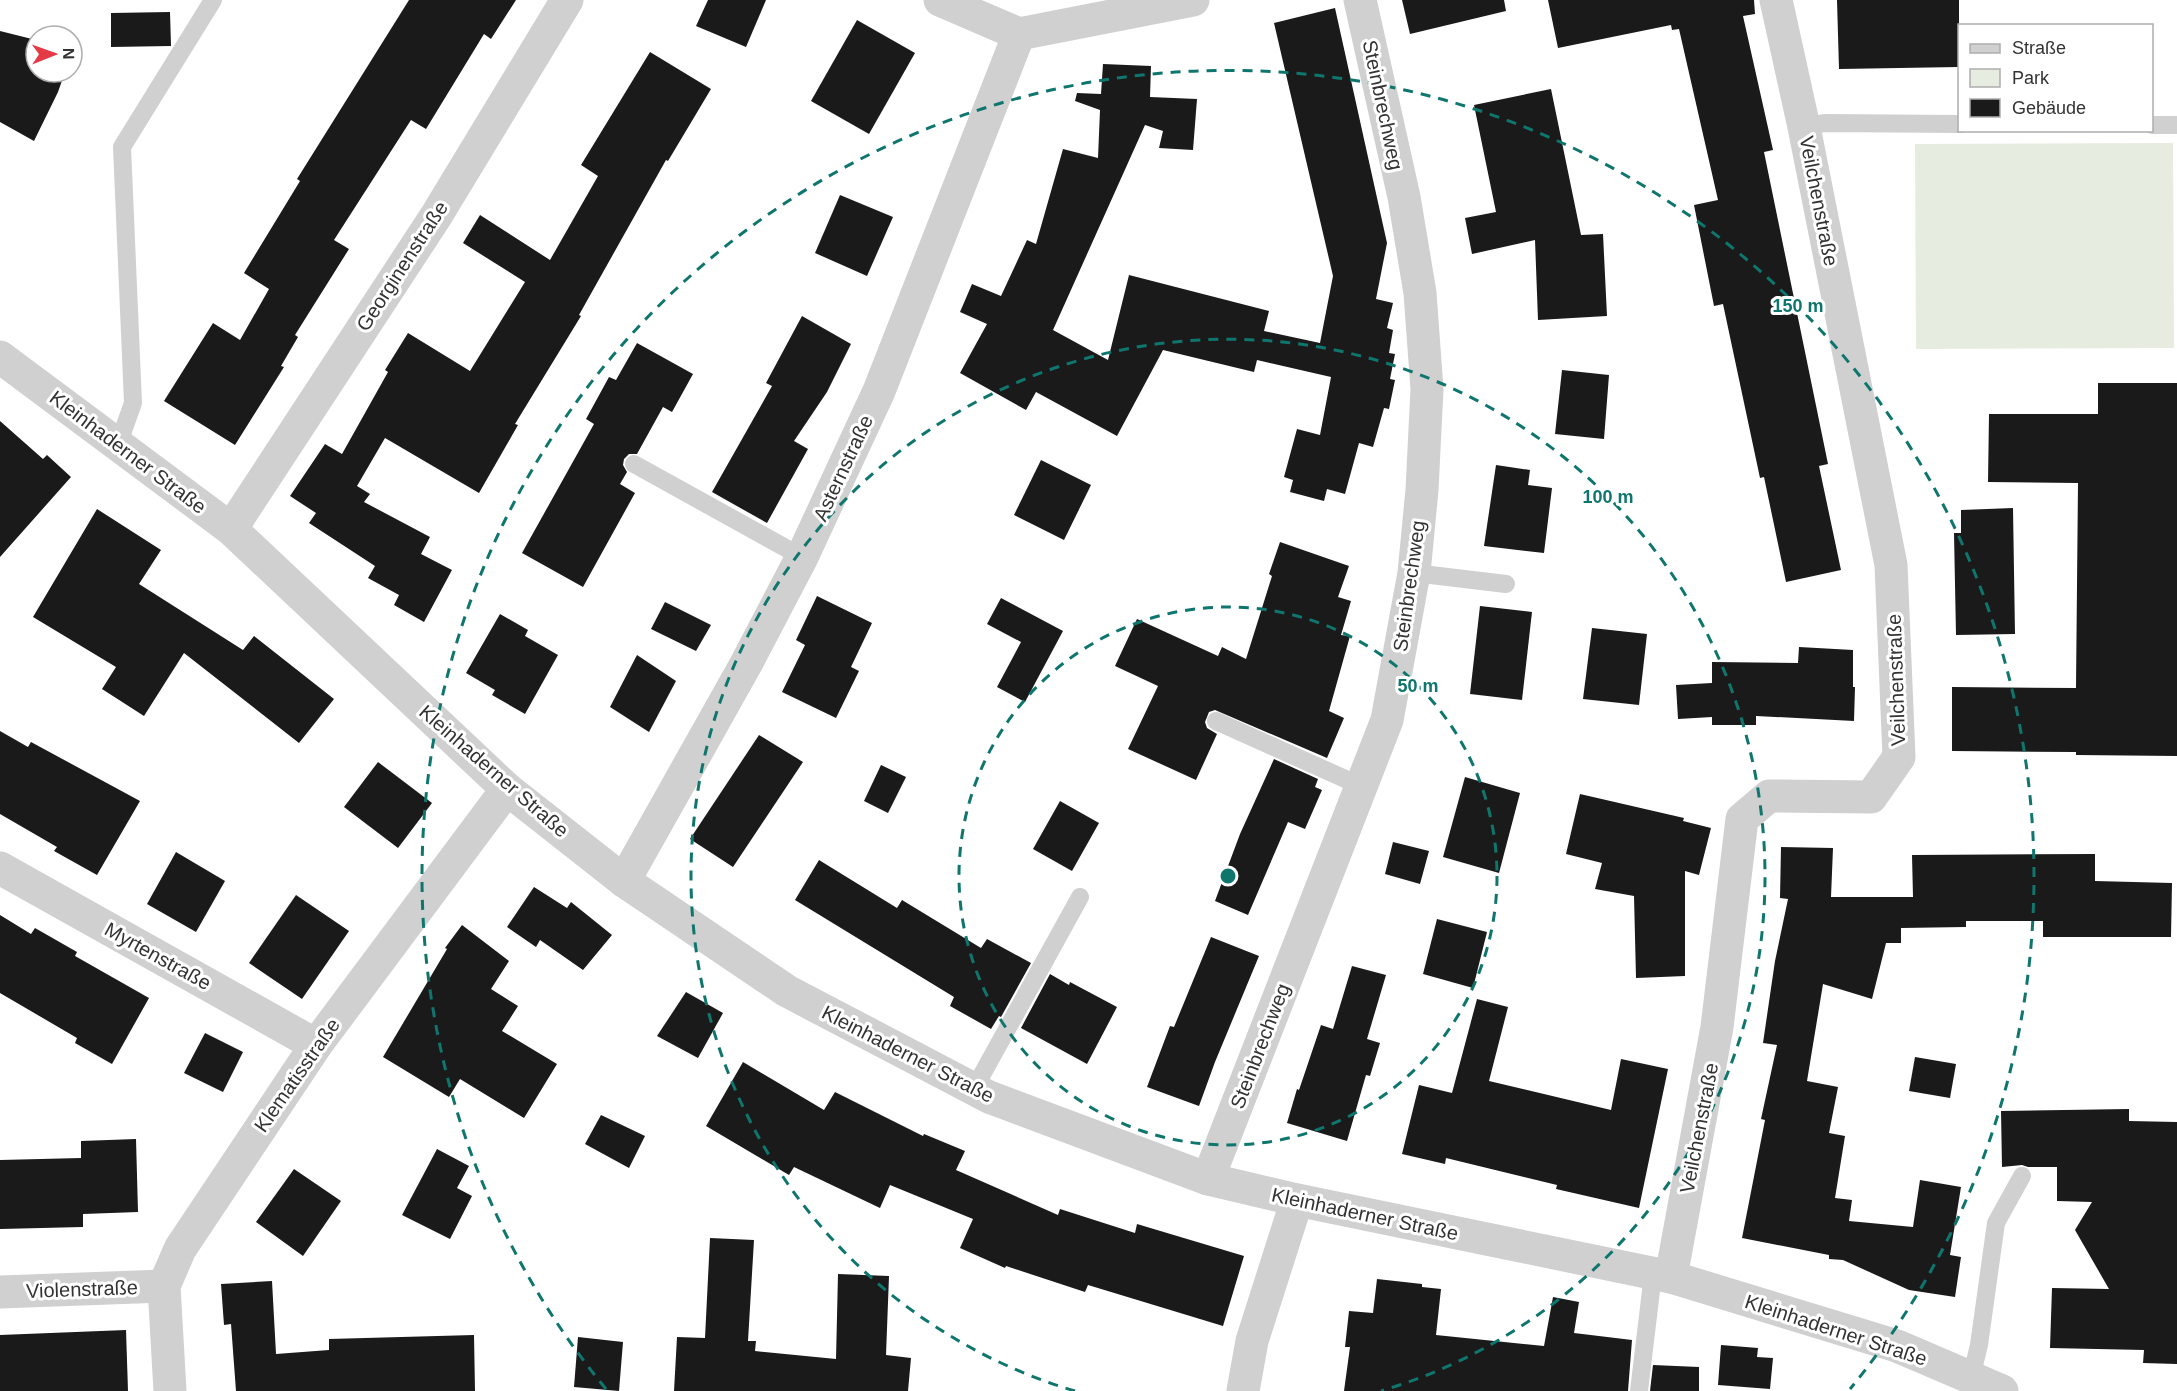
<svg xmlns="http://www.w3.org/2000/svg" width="2177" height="1391" viewBox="0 0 2177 1391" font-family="Arial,sans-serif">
<rect width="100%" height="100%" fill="#fff"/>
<polygon fill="#e6ecdf" points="2173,143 2174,348 1916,349 1915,144"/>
<g fill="#1a1a1a">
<polygon points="409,0 516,0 491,39 484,34 426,129 411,120 334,240 349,249 295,335 298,337 281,366 284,367 235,445 164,401 213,323 240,340 269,289 244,273 300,181 297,179"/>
<polygon points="708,0 766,0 746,47 696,26"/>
<polygon points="1402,0 1504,0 1506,11 1410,34"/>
<polygon points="1548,0 1754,0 1755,14 1743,16 1773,150 1764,152 1828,464 1819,466 1841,570 1786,582 1764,477 1760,478 1723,304 1714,306 1694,205 1718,200 1679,29 1672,30 1671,25 1558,48"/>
<polygon points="1837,0 1959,0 1959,67 1839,69"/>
<polygon points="1335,8 1387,243 1376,299 1393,303 1387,328 1393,330 1389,353 1395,354 1390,379 1395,380 1389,409 1384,408 1373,447 1359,443 1345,494 1327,489 1324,501 1290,492 1293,480 1284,477 1297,429 1320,435 1331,377 1257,360 1254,372 1163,350 1117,436 1036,392 1026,410 960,373 987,324 960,312 972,284 1001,296 1027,240 1036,244 1063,149 1098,158 1100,110 1075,101 1077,93 1101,94 1103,64 1151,66 1150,97 1197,99 1193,150 1159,148 1163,131 1145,125 1053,330 1108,360 1129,275 1269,311 1264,331 1320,343 1333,276 1274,23"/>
<polygon points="170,12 171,46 111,47 111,13"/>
<polygon points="857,20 915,53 869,134 811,101"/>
<polygon points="0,31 36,40 36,72 65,72 58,92 34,141 0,122"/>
<polygon points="650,52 711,89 668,161 666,160 579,315 581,316 515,424 518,425 479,493 385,438 357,486 370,494 364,502 430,537 421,554 452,570 424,622 394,605 399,595 368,578 375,566 309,523 316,513 290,496 325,444 342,454 388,372 385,370 408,333 470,371 525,282 463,243 480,215 550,260 598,176 581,165"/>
<polygon points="1551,89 1581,235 1603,234 1607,316 1538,320 1535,240 1472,254 1465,218 1496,212 1474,105"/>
<polygon points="840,195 893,217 867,276 815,253"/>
<polygon points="802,316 851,344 827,392 794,441 808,449 767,523 712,492 772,386 766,383"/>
<polygon points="637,343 693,374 672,412 663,407 637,454 629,454 624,459 623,465 627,472 620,484 635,493 583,587 522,553 594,424 586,419 609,377 616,380"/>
<polygon points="1562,370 1609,375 1604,439 1555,434"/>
<polygon points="2098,383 2177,383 2177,756 2076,755 2076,752 1952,751 1952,687 2076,688 2078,483 1988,482 1989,414 2098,414"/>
<polygon points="0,421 43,459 47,455 71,477 0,557"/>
<polygon points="1041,460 1091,485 1064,540 1014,515"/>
<polygon points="1496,465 1530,470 1528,485 1552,488 1544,553 1484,546"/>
<polygon points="2013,508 2015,634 1956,635 1954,533 1961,533 1961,510"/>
<polygon points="97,509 161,550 139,584 243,650 254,636 334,699 299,743 184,653 144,716 102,689 116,667 33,617"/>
<polygon points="1280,542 1349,566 1338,597 1351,601 1341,635 1350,636 1329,711 1344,718 1327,758 1215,710 1209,712 1205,722 1207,728 1217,734 1196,780 1128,749 1158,686 1115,666 1137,619 1218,656 1222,647 1246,659 1272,576 1269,574"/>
<polygon points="817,596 872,623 851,667 859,671 836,718 782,692 805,645 796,640"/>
<polygon points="1001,598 1063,631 1025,702 997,687 1021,642 987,624"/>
<polygon points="665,602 711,625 696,651 651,629"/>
<polygon points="1480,606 1532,612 1522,700 1470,694"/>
<polygon points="500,614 528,630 525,636 558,655 525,714 492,695 495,690 466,673"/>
<polygon points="1592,628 1647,634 1639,705 1583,699"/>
<polygon points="1799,647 1853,650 1853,687 1855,687 1854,721 1756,716 1756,725 1712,725 1712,717 1678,719 1676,685 1712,683 1712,662 1798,663"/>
<polygon points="637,655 676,681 649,732 610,707"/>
<polygon points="0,731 28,747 31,742 140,801 97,875 54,851 57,847 0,814"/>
<polygon points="759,735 803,762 733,867 690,839"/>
<polygon points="1274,759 1318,779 1315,787 1322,790 1305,829 1288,822 1248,915 1215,901 1240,834"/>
<polygon points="378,762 432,803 398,848 344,807"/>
<polygon points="881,765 906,777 888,813 864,801"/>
<polygon points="1465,777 1520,793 1499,873 1443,857"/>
<polygon points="1580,794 1684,818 1683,821 1711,828 1699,875 1685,871 1685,976 1636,978 1634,896 1595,889 1602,863 1566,854"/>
<polygon points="1060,801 1099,823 1072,871 1033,849"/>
<polygon points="1393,842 1429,851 1420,884 1385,874"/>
<polygon points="1781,847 1833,848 1831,897 1913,897 1912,855 2095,854 2095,881 2172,883 2171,937 2043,937 2043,921 1966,921 1966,927 1901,928 1901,943 1886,943 1872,999 1823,984 1807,1081 1838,1087 1829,1133 1845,1136 1835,1198 1852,1200 1849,1221 1913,1227 1920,1180 1961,1187 1950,1255 1961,1257 1955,1297 1909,1290 1843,1260 1829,1259 1829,1255 1742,1238 1765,1120 1761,1119 1777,1045 1763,1043 1775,961 1788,899 1780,898"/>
<polygon points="176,852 225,881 196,932 147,904"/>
<polygon points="819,860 897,908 902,900 981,948 987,939 1031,963 1001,1017 999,1016 991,1029 950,1006 954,997 795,900"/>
<polygon points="534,887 567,908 571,902 612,935 583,970 540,940 536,947 507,927"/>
<polygon points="296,895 349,931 302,999 249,963"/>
<polygon points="0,915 31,934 35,928 77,952 75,956 149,998 112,1064 75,1043 77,1038 0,993"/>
<polygon points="1437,919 1487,932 1473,988 1423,974"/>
<polygon points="462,925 509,961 491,989 518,1006 502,1031 557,1064 524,1118 460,1079 449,1097 383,1057 447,949 445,948"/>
<polygon points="1211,937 1259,956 1215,1062 1199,1106 1147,1087 1170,1026 1174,1027"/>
<polygon points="1352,966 1386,975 1367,1039 1380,1043 1370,1076 1366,1075 1347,1141 1287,1123 1297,1089 1299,1090 1321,1025 1333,1029"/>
<polygon points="1050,974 1069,985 1070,982 1117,1007 1087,1064 1021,1028"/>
<polygon points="686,992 723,1013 698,1058 657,1036"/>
<polygon points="1477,999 1508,1007 1489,1081 1611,1110 1621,1059 1668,1069 1639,1208 1556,1189 1557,1185 1446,1158 1445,1164 1402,1154 1419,1085 1452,1093"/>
<polygon points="205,1033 243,1052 223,1092 184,1073"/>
<polygon points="1915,1057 1956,1064 1950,1098 1909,1091"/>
<polygon points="743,1062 824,1110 835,1092 923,1136 924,1134 965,1151 956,1170 1058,1215 1060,1209 1135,1233 1137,1224 1244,1256 1223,1326 1088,1285 1085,1292 1006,1266 1005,1268 960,1248 973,1219 890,1185 880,1208 794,1167 789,1175 706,1126"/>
<polygon points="2129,1109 2129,1121 2177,1122 2177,1364 2143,1363 2144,1350 2050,1348 2052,1288 2109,1289 2075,1230 2092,1202 2057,1201 2057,1167 2028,1167 2022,1165 2002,1167 2001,1111"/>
<polygon points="601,1115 645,1136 629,1168 585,1144"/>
<polygon points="136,1139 138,1212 83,1214 83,1227 0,1229 0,1160 81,1158 81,1141"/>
<polygon points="437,1149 469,1166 457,1188 472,1196 450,1239 402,1215"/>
<polygon points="294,1169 341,1201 303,1256 256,1222"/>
<polygon points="710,1238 754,1240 748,1341 756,1341 755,1351 836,1359 838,1274 889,1276 886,1355 911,1358 908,1391 674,1391 677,1337 705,1338"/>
<polygon points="1377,1279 1422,1284 1422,1287 1441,1289 1436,1335 1544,1346 1553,1297 1579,1302 1574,1333 1632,1340 1628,1391 1344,1391 1350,1347 1345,1347 1349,1311 1373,1313"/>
<polygon points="272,1281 276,1354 329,1350 329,1339 474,1335 475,1391 236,1391 231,1324 224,1325 221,1284"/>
<polygon points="126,1330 128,1391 0,1391 0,1335"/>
<polygon points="578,1337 623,1342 619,1391 574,1387"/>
<polygon points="1721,1345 1758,1348 1757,1357 1773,1358 1770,1389 1718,1385"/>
<polygon points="1653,1365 1699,1367 1699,1391 1650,1391"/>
</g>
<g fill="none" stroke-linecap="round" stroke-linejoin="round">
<g stroke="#d0d0d0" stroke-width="18">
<polyline points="2152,125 2177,125"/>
<polyline points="1804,127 1824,123 1960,124"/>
<polyline points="118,445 133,403 122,147 213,0"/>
<polyline points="634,464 802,557"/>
<polyline points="1414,573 1506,584"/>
<polyline points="1216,721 1361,786"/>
<polyline points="974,1089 1080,897"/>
<polyline points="1971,1378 1979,1345 1996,1223 2022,1176"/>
<polyline points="1639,1391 1653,1274"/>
</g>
<g stroke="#d0d0d0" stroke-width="33">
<polyline points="940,0 1019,34 1193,0"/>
<polyline points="0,357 231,529 507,789 624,881 787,991 989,1097 1208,1179 1297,1200 1671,1277 1897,1346 2002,1391"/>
<polyline points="231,529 436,216 567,0"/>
<polyline points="0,868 316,1045"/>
<polyline points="624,881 746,664 802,557 879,391 1019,34"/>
<polyline points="1208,1179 1387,720 1414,573 1422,490 1427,389 1420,293 1404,197 1360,0"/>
<polyline points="1671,1277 1717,1027 1742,819 1769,796 1871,797 1899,757 1891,565 1804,127 1776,0"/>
<polyline points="0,1292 164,1286"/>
<polyline points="170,1391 164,1286 180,1249 316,1045 507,789"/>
<polyline points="1243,1391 1252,1341 1297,1200"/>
</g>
</g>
<g fill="none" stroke="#0f766e" stroke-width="3" stroke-dasharray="10 8">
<circle cx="1228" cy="876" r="269"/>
<path d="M1075 1391A537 537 0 1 1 1381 1391"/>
<path d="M606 1389A806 806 0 1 1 1850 1389"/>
</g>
<g text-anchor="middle" stroke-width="6" stroke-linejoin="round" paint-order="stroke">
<g font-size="20" fill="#333" stroke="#fff">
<text transform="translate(1383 105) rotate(78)" y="7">Steinbrechweg</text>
<text transform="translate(1819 201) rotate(79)" y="7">Veilchenstraße</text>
<text transform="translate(402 266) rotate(-57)" y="7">Georginenstraße</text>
<text transform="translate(128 452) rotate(37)" y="7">Kleinhaderner Straße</text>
<text transform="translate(843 468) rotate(-65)" y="7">Asternstraße</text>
<text transform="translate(1409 586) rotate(-82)" y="7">Steinbrechweg</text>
<text transform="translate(1896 680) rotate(-92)" y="7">Veilchenstraße</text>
<text transform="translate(494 771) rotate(41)" y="7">Kleinhaderner Straße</text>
<text transform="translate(158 956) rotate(29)" y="7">Myrtenstraße</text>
<text transform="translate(1260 1046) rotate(-69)" y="7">Steinbrechweg</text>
<text transform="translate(908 1054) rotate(27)" y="7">Kleinhaderner Straße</text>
<text transform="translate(297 1075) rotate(-55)" y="7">Klematisstraße</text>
<text transform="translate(1699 1128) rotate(-79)" y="7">Veilchenstraße</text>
<text transform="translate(1365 1214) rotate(12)" y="7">Kleinhaderner Straße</text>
<text transform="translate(82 1289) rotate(-2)" y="7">Violenstraße</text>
<text transform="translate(1836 1330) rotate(18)" y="7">Kleinhaderner Straße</text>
</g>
</g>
<circle cx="1228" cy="876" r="9" fill="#0f766e" stroke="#fff" stroke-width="3"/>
<g font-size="18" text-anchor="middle" font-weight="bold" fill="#0f766e" stroke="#fff" stroke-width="6" stroke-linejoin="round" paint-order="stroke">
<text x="1798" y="312">150 m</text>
<text x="1608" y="503">100 m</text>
<text x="1418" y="692">50 m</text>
</g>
<rect x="1958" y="24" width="195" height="108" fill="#ffffff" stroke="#adadad" stroke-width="1.5"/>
<rect x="1970" y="44" width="30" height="9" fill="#d0d0d0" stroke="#adadad" stroke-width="1.5"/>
<text x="2012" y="54" font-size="18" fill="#333333">Straße</text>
<rect x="1970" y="69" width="30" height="18" fill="#e6ecdf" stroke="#adadad" stroke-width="1.5"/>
<text x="2012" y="84" font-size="18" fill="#333333">Park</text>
<rect x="1970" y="99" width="30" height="18" fill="#1a1a1a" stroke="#adadad" stroke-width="1.5"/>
<text x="2012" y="114" font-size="18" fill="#333333">Gebäude</text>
<g transform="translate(54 54) rotate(89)"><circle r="28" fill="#ffffff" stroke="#adadad" stroke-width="1.5"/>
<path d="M0-4.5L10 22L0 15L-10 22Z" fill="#e63946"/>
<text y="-9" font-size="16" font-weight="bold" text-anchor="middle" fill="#333333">N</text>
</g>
</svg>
